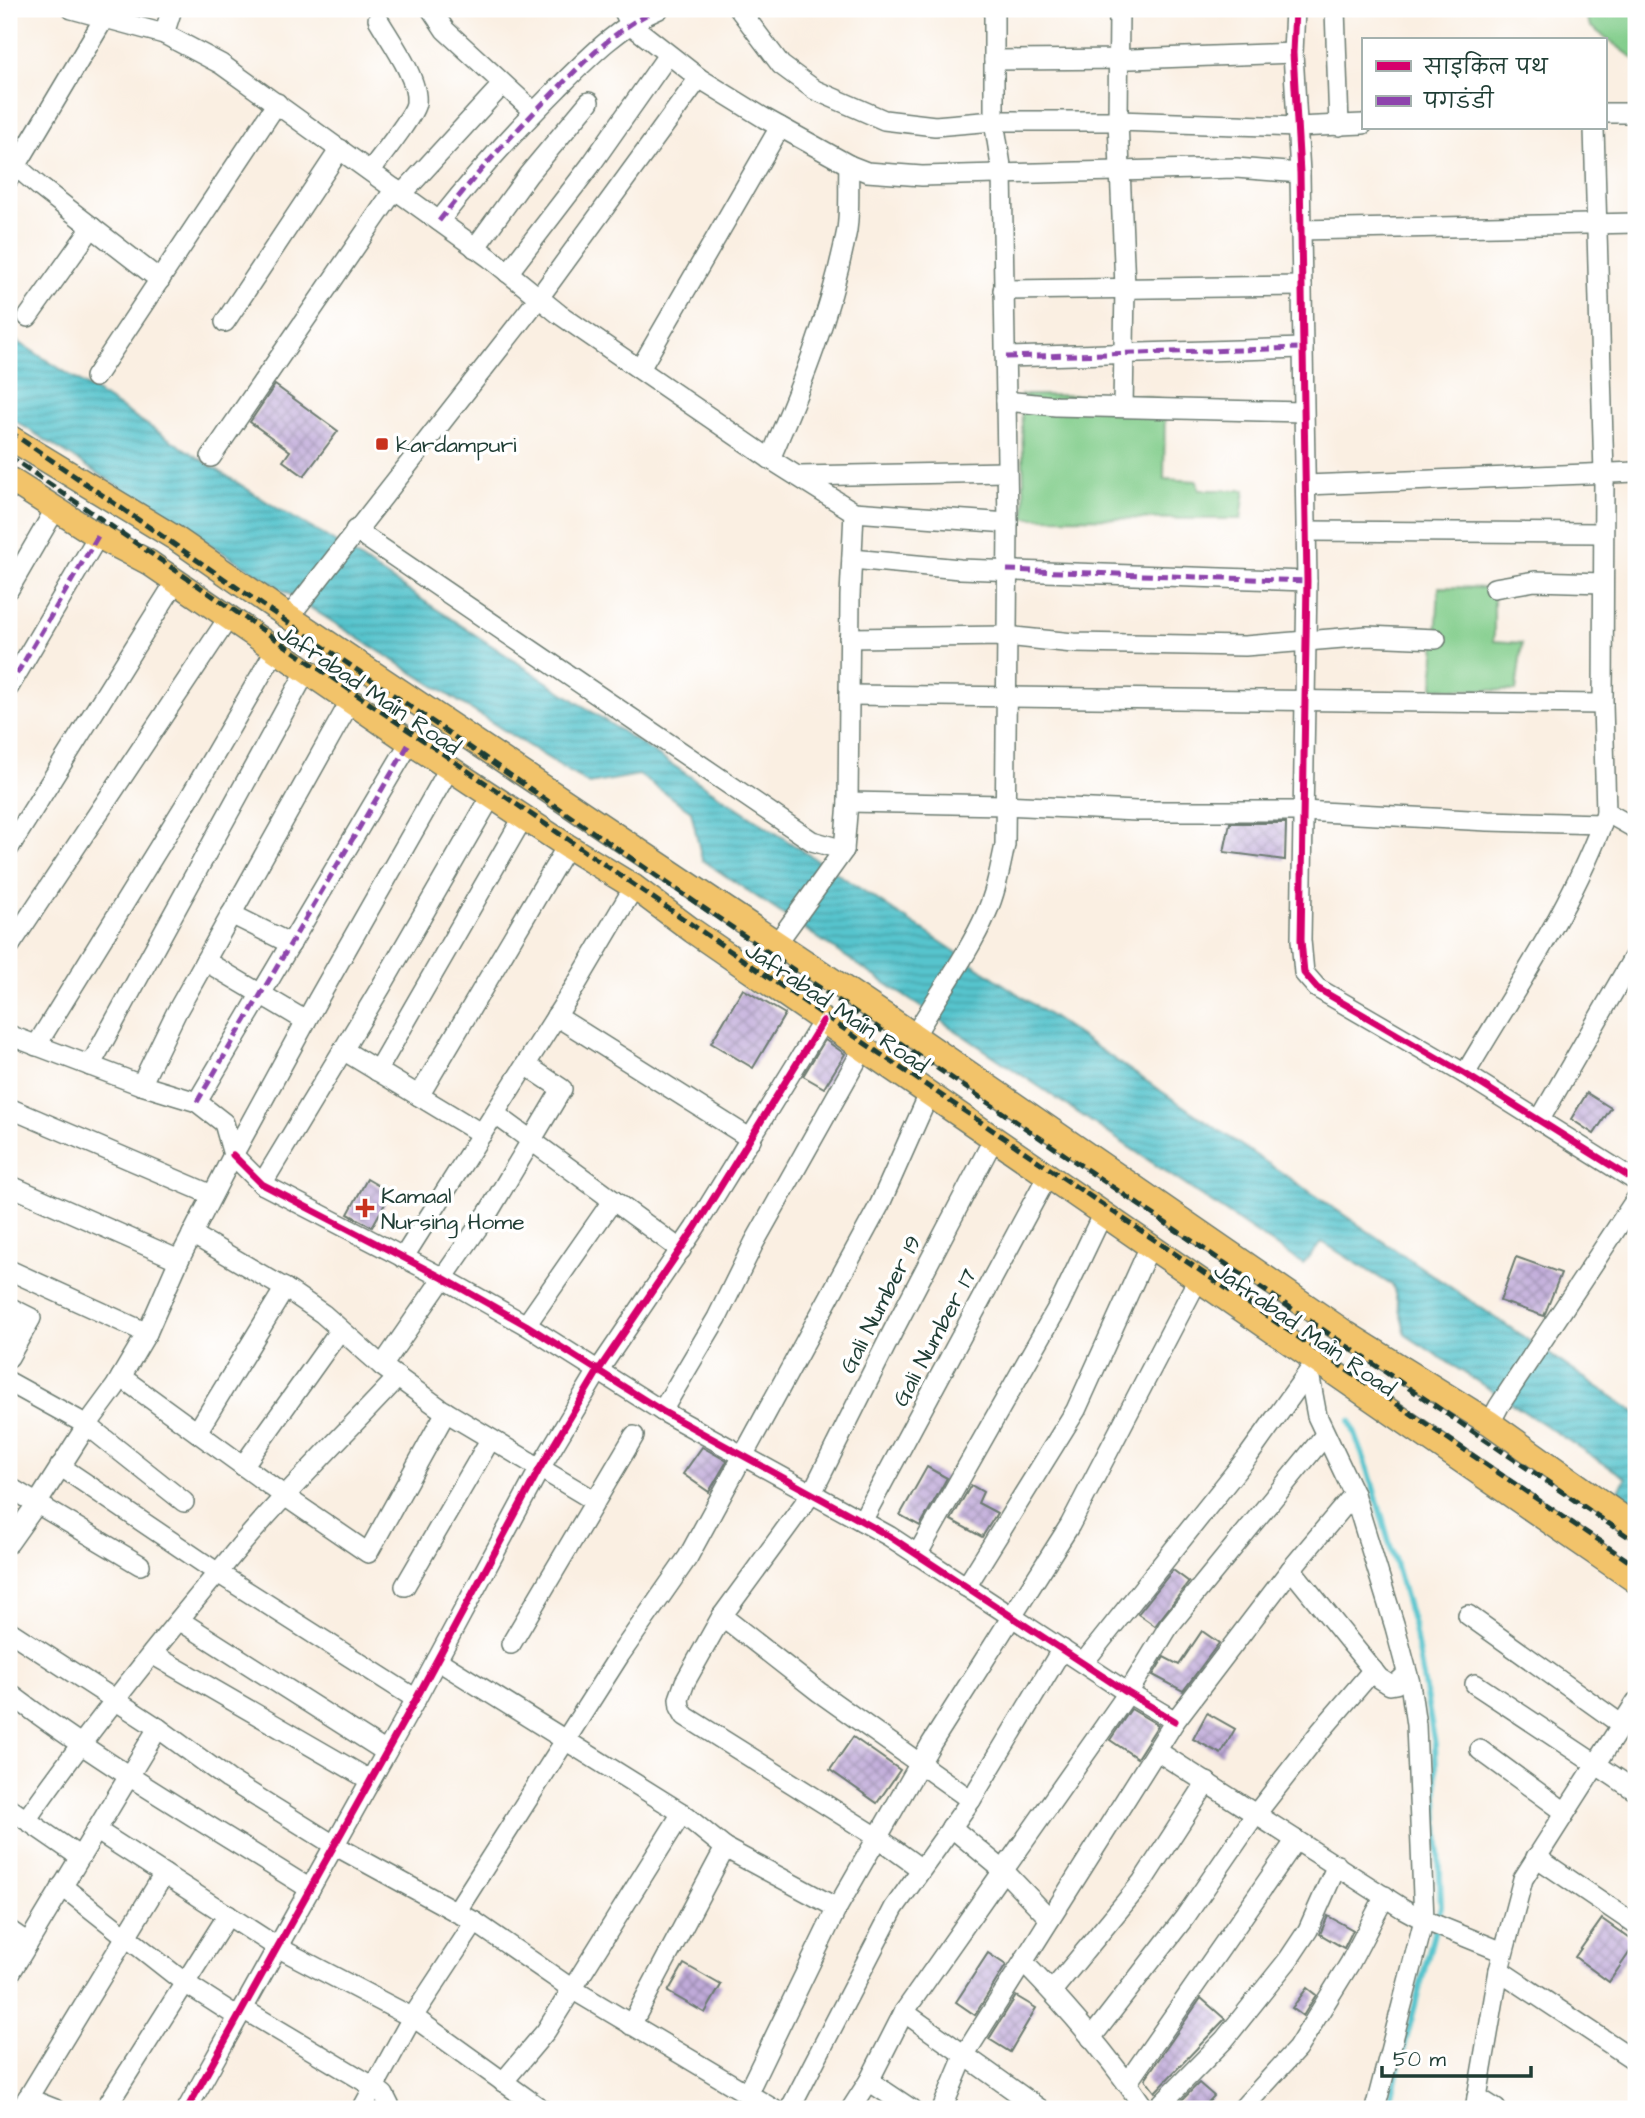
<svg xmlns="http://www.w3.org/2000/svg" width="1645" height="2118" viewBox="0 0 1645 2118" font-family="'Architects Daughter','Playpen Sans Deva',sans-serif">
<defs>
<pattern id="water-rules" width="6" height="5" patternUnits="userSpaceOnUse" patternTransform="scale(1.75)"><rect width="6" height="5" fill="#56c4cd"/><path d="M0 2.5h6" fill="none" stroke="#47a0a7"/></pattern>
<pattern id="building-cross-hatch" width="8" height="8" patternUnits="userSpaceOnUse" patternTransform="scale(1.75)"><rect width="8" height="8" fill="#c0aad9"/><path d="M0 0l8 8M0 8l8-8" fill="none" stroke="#9b8cb1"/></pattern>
</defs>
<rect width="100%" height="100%" fill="#fff"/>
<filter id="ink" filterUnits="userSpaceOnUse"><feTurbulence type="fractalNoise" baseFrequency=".0143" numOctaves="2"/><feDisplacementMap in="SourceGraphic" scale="14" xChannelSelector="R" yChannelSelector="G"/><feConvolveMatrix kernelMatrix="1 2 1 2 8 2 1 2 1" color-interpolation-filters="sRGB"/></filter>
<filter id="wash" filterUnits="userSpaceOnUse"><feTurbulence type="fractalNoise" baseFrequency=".00686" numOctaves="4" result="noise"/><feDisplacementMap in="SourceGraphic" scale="28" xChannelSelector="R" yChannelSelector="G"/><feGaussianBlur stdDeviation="1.57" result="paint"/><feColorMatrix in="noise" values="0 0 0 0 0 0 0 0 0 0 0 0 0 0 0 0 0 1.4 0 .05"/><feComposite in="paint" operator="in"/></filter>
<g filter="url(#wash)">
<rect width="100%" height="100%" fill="#faefe2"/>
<g fill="#82cd8b" stroke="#508560" stroke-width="2">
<polygon points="1583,9 1636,9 1636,60 1590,26"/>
<polygon points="1021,395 1144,396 1165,402 1164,479 1197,481 1199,490 1245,490 1241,519 1025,518"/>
<polygon points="1439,587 1494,588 1494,641 1522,643 1516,691 1433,688"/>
</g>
<polygon fill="url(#water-rules)" stroke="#3a8080" stroke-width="2" points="9,336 275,507 327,537 947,946 1636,1413 1636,1506 1617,1493 1626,1478 1406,1335 1393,1286 1322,1242 1303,1264 702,860 691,811 639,775 589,784 9,417"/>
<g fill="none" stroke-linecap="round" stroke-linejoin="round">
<polyline stroke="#56c4cd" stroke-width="6" points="1350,1421 1368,1469 1414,1628 1435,1745 1441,1906 1388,2109"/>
</g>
<g id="blocks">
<g fill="url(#building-cross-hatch)">
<polygon points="275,385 338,431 304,476 283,461 290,451 250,422"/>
<polygon points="1230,823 1286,823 1285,860 1224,852"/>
<polygon points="743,989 785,1014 753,1068 711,1043"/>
<polygon points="825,1040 845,1054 824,1088 803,1076"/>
<polygon points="1587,1093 1611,1108 1594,1134 1571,1119"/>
<polygon points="367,1179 391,1193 372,1227 348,1214"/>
<polygon points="1516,1257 1561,1273 1544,1316 1500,1301"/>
<polygon points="702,1447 727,1461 709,1492 683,1474"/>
<polygon points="927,1467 947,1478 920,1526 900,1515"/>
<polygon points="971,1485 983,1492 978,1503 997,1513 982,1537 951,1520"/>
<polygon points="1173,1570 1189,1582 1155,1626 1138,1614"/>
<polygon points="1202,1631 1219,1643 1183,1691 1153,1675 1164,1657 1179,1665"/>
<polygon points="1131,1709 1158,1725 1137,1758 1110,1740"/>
<polygon points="1207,1713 1235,1729 1221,1754 1193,1739"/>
<polygon points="853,1737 900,1770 877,1803 830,1770"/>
<polygon points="1328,1916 1353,1930 1344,1948 1320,1934"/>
<polygon points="1602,1919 1636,1943 1609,1982 1575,1957"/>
<polygon points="988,1953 1006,1965 975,2015 956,2002"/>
<polygon points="684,1964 721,1985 705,2013 668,1992"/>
<polygon points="1307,1988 1316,1995 1303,2016 1292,2008"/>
<polygon points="1016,1996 1036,2008 1010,2052 989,2039"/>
<polygon points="1201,1998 1225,2019 1155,2092 1145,2079"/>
<polygon points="1199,2083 1214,2096 1202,2109 1173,2109"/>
</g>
</g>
</g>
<g filter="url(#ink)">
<use href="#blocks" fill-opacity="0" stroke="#6c7b71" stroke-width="2"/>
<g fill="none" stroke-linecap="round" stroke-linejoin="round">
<defs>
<g id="minor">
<polyline points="72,9 164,34 221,64 490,258 559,314 770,459 854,512 1008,523"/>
<polyline points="431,9 445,30 534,112"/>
<polyline points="623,9 630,24 699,78 764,118 849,165 867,172 922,176 1236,168 1300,173"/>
<polyline points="739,9 781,65 815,90 884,120 935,126 994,121 1118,121 1297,127 1363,124"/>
<polyline points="1119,9 1118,121 1125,287 1123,407"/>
<polyline points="1295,9 1293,53 1300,173 1307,581 1301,940 1304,973 1317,988 1465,1074 1636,1181"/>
<polyline points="1335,9 1339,126"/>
<polyline points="164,34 172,9"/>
<polyline points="994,60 1131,59 1293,53"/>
<polyline points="1605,113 1636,113"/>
<polyline points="1594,128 1604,474 1603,704 1606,812 1636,829"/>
<polyline points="9,160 40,187 160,280"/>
<path d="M370,171C379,159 415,114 416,103C419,79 390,40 378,19"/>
<polyline points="9,178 105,17"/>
<polyline points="402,194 503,84"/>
<path d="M439,221C476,174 515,131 558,88C588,58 620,25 659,9"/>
<polyline points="1300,230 1636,223"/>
<polyline points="475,248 528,175 589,102"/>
<polyline points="508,273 590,166 668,55"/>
<polyline points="1003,290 1302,286"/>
<polyline points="28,317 92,227"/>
<polyline points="225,322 340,149"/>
<polyline points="1006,357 1303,348"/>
<polyline points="640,369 780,127"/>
<polyline points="95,377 277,103"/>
<polyline points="1006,401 1056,406 1303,412"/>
<polyline points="211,457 395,189"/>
<path d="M770,459C802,385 832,310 847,230C850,209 848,186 849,165"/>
<polyline points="799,476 1006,472"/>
<polyline points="1306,485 1636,472"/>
<polyline points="355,530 812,841 844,850"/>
<polyline points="1306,531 1603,533"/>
<polyline points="852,559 960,569 1307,581"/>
<polyline points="1494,588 1535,581 1603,583"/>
<polyline points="9,589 56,508"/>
<polyline points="289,617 538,299 699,78"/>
<polyline points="849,638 1006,636 1073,643 1245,646 1367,636 1436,639"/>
<polyline points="9,687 98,536"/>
<polyline points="849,695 1603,704"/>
<polyline points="848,802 1004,805 1137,811 1302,811 1488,821 1602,824"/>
<polyline points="9,848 176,581"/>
<polyline points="231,914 291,944"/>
<polyline points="777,943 844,850 848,802 850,596 854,512"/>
<polyline points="9,947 229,617"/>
<polyline points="205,961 306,1021"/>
<polyline points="556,1016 751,1139"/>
<polyline points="9,1035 141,1085 197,1102 224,1123 233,1155"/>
<path d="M914,1037C937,995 967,957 986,914C996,892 1000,868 1005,845L1008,523L1006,401L1002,172L994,121V9"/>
<polyline points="36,1046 190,797 276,649"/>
<polyline points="343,1050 482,1134"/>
<polyline points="90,1066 307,670"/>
<polyline points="377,1071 524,816"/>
<path d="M1465,1074C1515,989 1573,906 1606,813"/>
<polyline points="141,1085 176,1013 351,700"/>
<polyline points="419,1096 567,846"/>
<polyline points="197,1102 410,742"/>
<polyline points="9,1108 212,1195"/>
<polyline points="495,1114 681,1250"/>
<polyline points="1539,1121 1636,953"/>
<polyline points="233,1155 262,1184 443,1278 526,1325 662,1411 889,1536 1128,1693 1175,1721"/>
<polyline points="262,1184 381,987 492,795"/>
<polyline points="9,1185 179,1260"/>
<polyline points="192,1234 291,1292 323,1314 382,1366 441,1409 595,1501"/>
<polyline points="403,1258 576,985 634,887"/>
<polyline points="9,1270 147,1333"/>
<polyline points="9,1307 31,1318 9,1357"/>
<polyline points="526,1325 613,1200"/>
<polyline points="382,1366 488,1213 562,1089 526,1065"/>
<polyline points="1309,1373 1317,1416 1354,1494 1395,1627 1410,1683 1416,1725 1424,1920 1375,2109"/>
<polyline points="121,1377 286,1497 368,1553 446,1412"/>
<polyline points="9,1382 87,1425 184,1502"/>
<polyline points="662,1411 717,1318 754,1243 863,1049"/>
<polyline points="1490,1423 1499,1406 1636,1199"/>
<polyline points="197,1432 285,1288"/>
<polyline points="60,1466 218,1573 416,1699"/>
<polyline points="243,1466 340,1330"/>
<polyline points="9,1487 140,1565"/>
<polyline points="862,1521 1048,1175"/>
<polyline points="9,1543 38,1502 87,1425 115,1387 147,1333 179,1260 233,1155 317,1001 450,767"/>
<polyline points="917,1555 1059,1305 1103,1213"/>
<polyline points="1291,1569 1379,1678 1390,1685 1396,1684 1407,1674"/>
<polyline points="405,1586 490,1440"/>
<polyline points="966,1587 1076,1410 1150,1246"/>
<polyline points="1468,1615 1622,1725"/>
<polyline points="722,1616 819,1692 971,1800"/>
<polyline points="179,1620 386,1752"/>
<polyline points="9,1631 158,1728 228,1779 334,1845 475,1922 572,1989 773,2109"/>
<polyline points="511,1644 634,1436"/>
<polyline points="152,1654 370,1780"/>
<polyline points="437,1660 682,1813 725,1848 837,1908"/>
<polyline points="1084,1662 1249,1455 1312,1367"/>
<polyline points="1475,1684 1636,1791"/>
<path d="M9,1693C104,1765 209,1825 310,1889"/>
<polyline points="1480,1750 1565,1812"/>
<polyline points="1157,1751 1402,1908 1424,1920 1503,1952"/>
<polyline points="9,1808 80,1857"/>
<path d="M26,1820C91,1727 162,1639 235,1552C286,1491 344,1435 398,1377"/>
<polyline points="951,1827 1004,1871 1050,1919"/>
<polyline points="96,1830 277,1947 419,2021 541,2109"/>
<polyline points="1536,1857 1636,1925"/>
<polyline points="921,1869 877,1837 685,1716 680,1707 679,1699 685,1682 722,1616 812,1493 893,1331 994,1138"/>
<polyline points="62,1886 185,1983 238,2017"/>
<polyline points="456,1912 619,1656 688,1557 880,1204 929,1094"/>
<polyline points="9,1930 28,1943"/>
<path d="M1024,1963C1068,2008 1110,2057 1145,2109"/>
<polyline points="1499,1970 1636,2061"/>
<polyline points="9,1975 158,1728"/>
<polyline points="1052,1991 1142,1882 1207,1782"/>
<polyline points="243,2009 374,2087 384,2095 391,2109"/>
<polyline points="904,2012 1040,2109"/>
<polyline points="631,2025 725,1848"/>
<polyline points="1091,2038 1185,1917 1256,1814 1320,1732 1373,1670"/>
<polyline points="869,2081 911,2109"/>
<polyline points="503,2082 546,2031 682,1813"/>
<polyline points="1127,2083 1296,1840"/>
<polyline points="747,2094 837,1908 931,1744 1070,1525 1198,1279"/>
<polyline points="1477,2097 1496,2109"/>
<polyline points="27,2098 55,2109"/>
<polyline points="21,2109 164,1874"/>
<polyline points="105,2109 228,1915"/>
<polyline points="187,2109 416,1699 540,1468 598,1371 695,1228 823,1021"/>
<polyline points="362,2109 412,2018 475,1922"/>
<polyline points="790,2109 894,1908 971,1800 1062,1649"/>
<polyline points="851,2109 869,2081 904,2012 1128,1693 1169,1626 1325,1435"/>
<polyline points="942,2109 965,2054 1175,1721 1291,1569 1354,1494"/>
<polyline points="1156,2109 1224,2040 1288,1960 1308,1930 1337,1865"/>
<polyline points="1242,2109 1297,2049 1350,1963 1385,1896"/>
<polyline points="1475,2109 1499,1970 1523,1879 1636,1702"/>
</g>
<g id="major">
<polyline points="9,437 175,538 289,617 887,1017 1347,1334 1490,1423 1636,1527"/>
<polyline points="9,479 98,536 148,562 410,742 567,846 634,887 693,931 1636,1581"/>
</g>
</defs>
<use href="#minor" stroke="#6c7b71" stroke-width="22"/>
<use href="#major" stroke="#6c7b71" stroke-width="27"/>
<use href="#minor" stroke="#fff" stroke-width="19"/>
<use href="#major" stroke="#f2c36a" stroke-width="24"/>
<g stroke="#1f3d34" stroke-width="5" stroke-dasharray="10 5" stroke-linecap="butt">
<polyline points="9,431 906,1047 1636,1542"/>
<polyline points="9,456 895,1064 1636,1566"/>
</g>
<g stroke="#8e44ad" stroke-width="5" stroke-dasharray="10 5" stroke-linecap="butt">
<path d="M439,221C476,174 515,131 558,88C588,58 620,25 659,9"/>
<polyline points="1006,357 1303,348"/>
<polyline points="1007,570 1307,581"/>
<polyline points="9,687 98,536"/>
<polyline points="197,1102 410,742"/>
</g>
<defs>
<g id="cycleway">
<polyline points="1295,9 1293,53 1300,173 1307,581 1301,940 1304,973 1317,988 1465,1074 1636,1181"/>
<polyline points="233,1155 262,1184 443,1278 526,1325 662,1411 889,1536 1128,1693 1175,1721"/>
<polyline points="187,2109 416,1699 540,1468 598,1371 695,1228 823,1021"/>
</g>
</defs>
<use href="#cycleway" stroke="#fff" stroke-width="11"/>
<use href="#cycleway" stroke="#d6006c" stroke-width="7"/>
</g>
</g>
<g fill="#c8321e" stroke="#fff" stroke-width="2.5">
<rect x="375" y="437" width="14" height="14" rx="3.5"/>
<path d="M361.5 1197.5h7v7h7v7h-7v7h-7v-7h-7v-7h7z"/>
</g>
<g text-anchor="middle" stroke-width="7" stroke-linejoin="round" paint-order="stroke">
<g font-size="23" fill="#1f3d34" stroke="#fff" text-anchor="start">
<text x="396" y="452">kardampuri</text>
<text x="381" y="1203">Kamaal<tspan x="381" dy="26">Nursing Home</tspan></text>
</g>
<g font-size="23" fill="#1f3d34" stroke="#fff">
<text transform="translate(369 689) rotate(34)" y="8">Jafrabad Main Road</text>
<text transform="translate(837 1007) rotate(34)" y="8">Jafrabad Main Road</text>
<text transform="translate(880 1304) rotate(-63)" y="8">Gali Number 19</text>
<text transform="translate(1305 1329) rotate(35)" y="8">Jafrabad Main Road</text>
<text transform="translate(934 1337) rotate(-62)" y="8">Gali Number 17</text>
</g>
</g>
<rect width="1645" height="2118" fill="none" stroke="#fff" stroke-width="35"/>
<rect x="1362" y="38" width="245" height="91" fill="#ffffff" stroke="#a5b1ae" stroke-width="2"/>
<rect x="1376" y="61" width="35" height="10" fill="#d6006c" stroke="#a5b1ae" stroke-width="2"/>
<text x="1424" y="74" font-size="21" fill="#1f3d34">साइकिल पथ</text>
<rect x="1376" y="96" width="35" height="10" fill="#8e44ad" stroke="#a5b1ae" stroke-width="2"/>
<text x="1424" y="108" font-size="21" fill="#1f3d34">पगडंडी</text>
<path d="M1382 2066v10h149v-10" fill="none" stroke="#1f3d34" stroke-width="3.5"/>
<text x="1393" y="2066" font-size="21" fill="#1f3d34" stroke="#ffffff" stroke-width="5" paint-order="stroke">50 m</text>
</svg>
